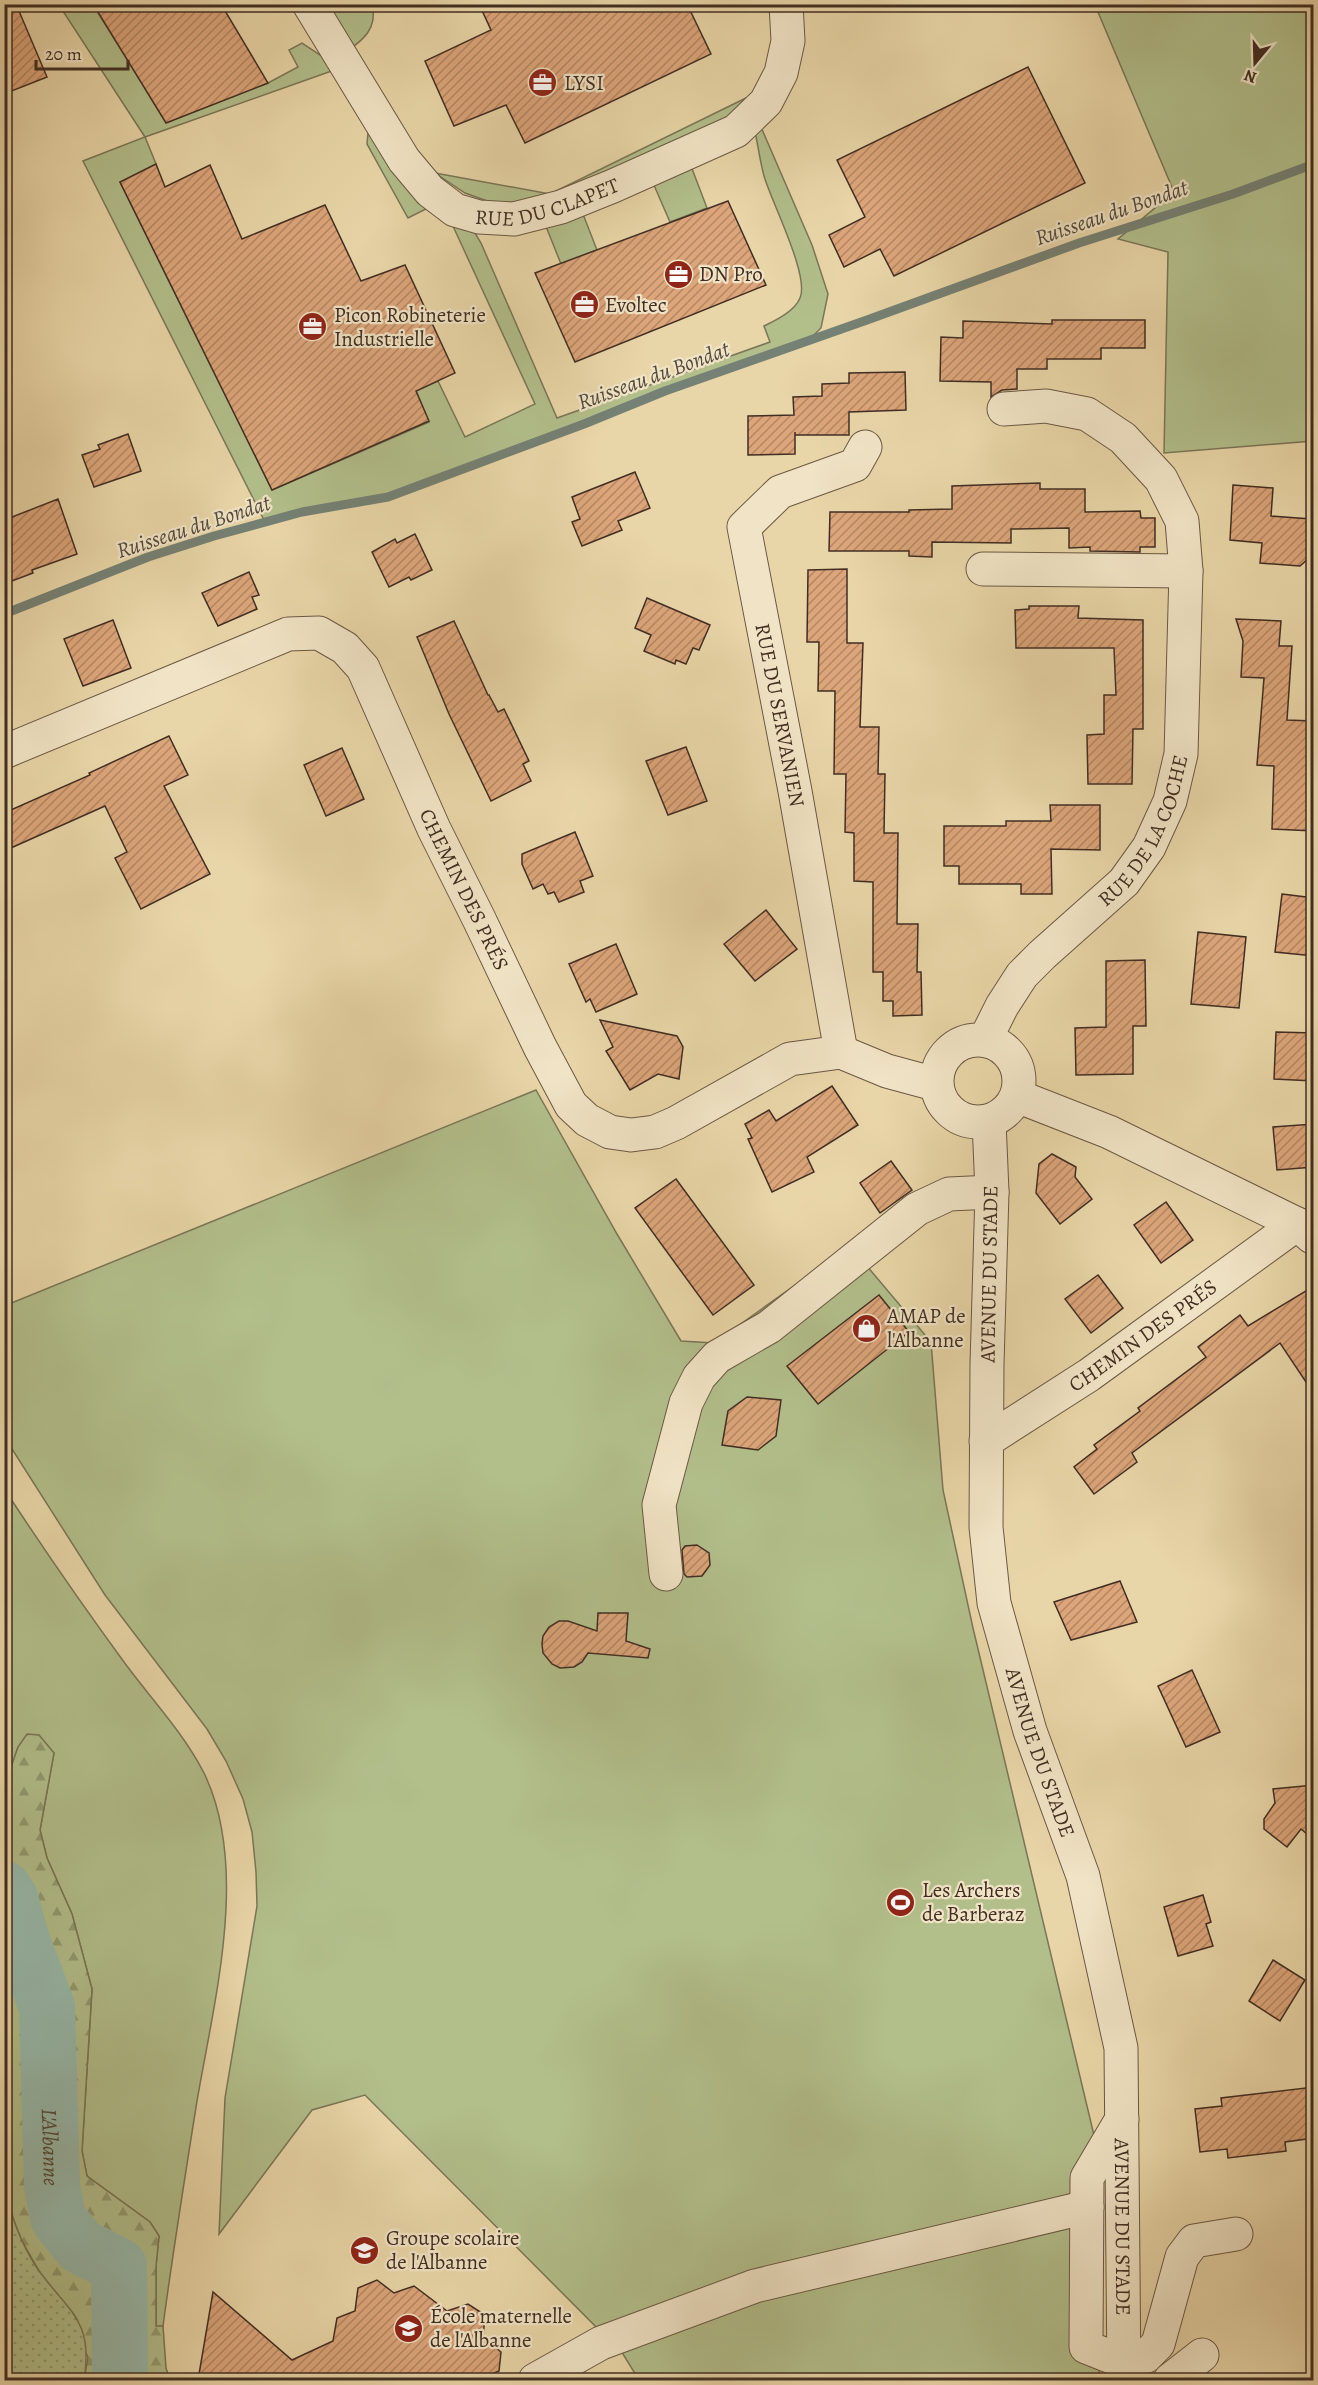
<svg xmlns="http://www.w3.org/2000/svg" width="1318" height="2385" viewBox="0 0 1318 2385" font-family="Alegreya,serif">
<defs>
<pattern id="forest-firs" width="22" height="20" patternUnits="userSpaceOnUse" patternTransform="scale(1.5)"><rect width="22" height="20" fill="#b2bf8b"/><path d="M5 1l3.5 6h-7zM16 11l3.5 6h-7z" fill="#929c71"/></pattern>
<pattern id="garden-dots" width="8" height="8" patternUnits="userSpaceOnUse" patternTransform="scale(1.5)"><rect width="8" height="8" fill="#b2bf8b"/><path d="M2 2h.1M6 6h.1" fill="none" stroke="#929c71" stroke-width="1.8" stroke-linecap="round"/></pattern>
<pattern id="building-hatch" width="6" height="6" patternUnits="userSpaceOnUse" patternTransform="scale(1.5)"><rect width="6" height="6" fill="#dca57a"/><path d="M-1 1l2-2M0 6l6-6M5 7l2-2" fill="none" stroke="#b48764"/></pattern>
</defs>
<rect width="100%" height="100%" fill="#e9d6a8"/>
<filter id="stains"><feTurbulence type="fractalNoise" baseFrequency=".00333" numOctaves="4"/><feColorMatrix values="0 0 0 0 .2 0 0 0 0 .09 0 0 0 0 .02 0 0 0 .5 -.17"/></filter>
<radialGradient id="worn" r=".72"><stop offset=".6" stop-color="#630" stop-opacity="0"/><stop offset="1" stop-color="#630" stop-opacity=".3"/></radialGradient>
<g fill="#b2bf8b" stroke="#7a7656" stroke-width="1.5">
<path d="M59,5H93L167,122L268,83L298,67L289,50L302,43L340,68L145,137L156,164L120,182L272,490L429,422L416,391L438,381L465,437L535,404L452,224L475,233L481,243L557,418L770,342L764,326C776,320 795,311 800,298C810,276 771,201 764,176C760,161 758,146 755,131L761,127L812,245L828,294L821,328L808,341L388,497L265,522L83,161L145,137Z"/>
<path d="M318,5H372C378,28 363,41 345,52Z"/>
<polygon points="1095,5 1313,5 1313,441 1164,453 1168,252 1118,239 1174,192"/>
<polygon points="746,98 728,121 558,198 524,203 490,202 465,193 435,173 550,194"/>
<polygon points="369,122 426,209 408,218 367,144"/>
<polygon points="691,166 707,208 670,222 653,183"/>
<polygon points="581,209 597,250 561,264 545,224"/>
<polygon points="536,1090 617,1234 681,1341 714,1343 850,1246 931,1342 943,1490 973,1628 1103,2173 1099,2380 639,2380 623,2354 365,2095 312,2110 219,2234 225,2098 257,1906 256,1872 252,1832 243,1799 226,1761 207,1729 105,1595 5,1438 4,1306"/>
<path d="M5,1490C43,1548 83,1606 124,1662C151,1699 183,1732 204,1773C250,1868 214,2001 197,2101C185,2176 173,2251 163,2326L156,2327V2266L159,2236L150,2222L87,2176L82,2151L92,1989L72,1914L47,1858L40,1830L54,1753L27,1735L18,1747L5,1787Z"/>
</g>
<polygon fill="url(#forest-firs)" stroke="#7a7656" stroke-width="1.5" points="27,1734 39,1735 54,1753 40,1830 47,1858 72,1914 92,1989 82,2151 87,2176 150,2222 159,2236 156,2266 156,2326 163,2326 166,2368 170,2380 84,2380 88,2357 22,2241 9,2209 4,2183 4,2076 9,2016 4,1965 4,1787 18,1747"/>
<path fill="url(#garden-dots)" stroke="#7a7656" stroke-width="1.5" d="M4,2183C10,2214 20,2242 37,2268C68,2312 94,2319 84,2380H5Z"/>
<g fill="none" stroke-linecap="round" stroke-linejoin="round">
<polyline stroke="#758174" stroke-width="9" points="4,614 148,557 214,536 302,512 388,497 584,424 665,391 867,320 1079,243 1233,194 1314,164"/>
<path stroke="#97b9aa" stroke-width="56" id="s1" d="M4,1889L10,1898L22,1941L47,2007L52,2185L58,2218L80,2246L119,2266L120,2380"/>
</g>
<g fill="url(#building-hatch)" stroke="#412e22" stroke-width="1.5">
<polygon points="4,4 16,4 47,77 4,94"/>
<polygon points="93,4 221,4 268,83 166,123"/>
<polygon points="479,4 687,4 711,54 525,143 506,105 454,126 425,61 491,30"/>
<polygon points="1028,67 1085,183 894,276 880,249 844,267 829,235 865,217 837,160"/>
<polygon points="156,164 165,187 210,165 242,239 325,205 361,281 405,265 455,373 416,391 429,421 272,490 120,182"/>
<polygon points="728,201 766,285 575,362 535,273"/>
<polygon points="1052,320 1145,320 1145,348 1101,348 1101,359 1047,359 1047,369 1017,369 1017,389 1002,390 991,397 991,382 940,381 941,337 963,338 963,321 1052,324"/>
<polygon points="905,372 906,410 849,412 849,435 795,435 795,432 795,454 748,455 748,416 794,415 793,397 822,396 822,384 849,383 849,373"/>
<polygon points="128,434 141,471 94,487 82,455 100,449 98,445"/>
<polygon points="635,472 650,508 618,521 622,530 582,546 572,522 580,519 572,497"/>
<polygon points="1040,483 1040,489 1085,489 1085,512 1140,511 1141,518 1155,518 1155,547 1140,547 1140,552 1090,551 1090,547 1069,548 1069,528 1011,529 1011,543 932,542 932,557 909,556 909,551 829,551 830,512 909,512 909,510 952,509 952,486"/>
<polygon points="1233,485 1273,488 1271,516 1311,519 1308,559 1300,566 1260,563 1262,543 1230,540"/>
<polygon points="58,499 77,554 32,570 33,573 4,584 4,513 7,519"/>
<polygon points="415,534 432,570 411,580 409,577 389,587 372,552 395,539 397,543"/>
<polygon points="847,569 847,643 863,643 860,727 879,727 878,774 885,774 884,833 898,833 897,924 918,924 917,972 921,972 922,1015 893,1016 893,1001 883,1001 883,972 873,972 873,882 854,881 854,833 845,832 846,774 834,774 835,691 818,691 819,642 807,642 808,570"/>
<polygon points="249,572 259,595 252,597 257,609 218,626 202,593"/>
<polygon points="647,598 710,625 699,650 693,648 686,664 676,660 675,664 644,651 651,635 635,628"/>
<polygon points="1029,606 1079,606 1078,618 1143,620 1143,729 1133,729 1132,784 1088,784 1087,735 1104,734 1104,695 1116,695 1114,648 1016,648 1015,610 1029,609"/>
<polygon points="1236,619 1281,621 1279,646 1292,646 1287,720 1313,721 1311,795 1314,796 1314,831 1272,829 1274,766 1257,765 1264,678 1241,677 1243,641"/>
<polygon points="113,620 131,668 83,686 64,639"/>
<polygon points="454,621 488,695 489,695 498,712 504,709 529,761 523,764 531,781 491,801 449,714 417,637"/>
<polygon points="169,736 188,775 164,786 210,874 141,909 115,858 127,852 105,806 4,851 4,813 90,775 89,773"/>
<polygon points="686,747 707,801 668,815 646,761"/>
<polygon points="342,748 364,799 326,816 304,765"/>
<polygon points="1050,805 1100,805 1100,850 1051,849 1052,894 1021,894 1021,884 959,884 959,866 944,866 944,826 1006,826 1006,821 1051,821"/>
<polygon points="575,832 593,876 580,881 584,892 559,902 554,892 548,894 543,884 533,889 522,864 522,854"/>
<polygon points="1282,894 1314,898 1314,956 1275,952"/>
<polygon points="766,910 797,949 755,981 724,944"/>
<polygon points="1198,932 1246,937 1239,1008 1191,1004"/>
<polygon points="616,944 637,994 596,1012 590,999 586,1002 569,964"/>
<polygon points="1145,960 1146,1026 1133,1026 1133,1074 1076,1075 1075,1028 1106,1027 1106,961"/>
<polygon points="600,1020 677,1036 683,1047 679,1079 658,1074 630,1090 606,1051 613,1047"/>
<polygon points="1276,1032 1314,1033 1314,1081 1274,1079"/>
<polygon points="832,1086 858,1125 807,1157 814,1172 772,1192 748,1139 752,1138 745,1124 769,1110 776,1121"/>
<polygon points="1314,1124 1314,1167 1277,1170 1273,1127"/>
<polygon points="1052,1154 1076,1167 1075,1177 1092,1199 1060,1224 1036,1193 1039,1164"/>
<polygon points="891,1161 912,1190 880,1213 860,1183"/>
<polygon points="676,1179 754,1285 713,1315 635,1208"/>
<polygon points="1166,1202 1193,1240 1161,1263 1134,1225"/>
<polygon points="1098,1275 1123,1308 1091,1333 1065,1299"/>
<polygon points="1314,1286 1314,1394 1280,1343 1132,1453 1137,1462 1094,1494 1074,1467 1097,1449 1094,1445 1140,1411 1138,1408 1206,1357 1198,1347 1240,1315 1248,1326"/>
<polygon points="879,1295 909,1332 818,1404 787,1366"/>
<polygon points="747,1397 781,1400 776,1436 758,1450 722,1445 728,1411"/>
<polygon points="697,1545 709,1553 710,1565 702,1576 687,1577 684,1574 682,1550 685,1546"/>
<polygon points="1120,1581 1137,1622 1071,1640 1054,1602"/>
<polygon points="598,1613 628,1613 626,1641 650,1649 648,1658 588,1653 582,1662 574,1667 560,1668 552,1664 543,1653 542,1644 543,1636 549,1627 559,1621 568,1621 597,1631"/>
<polygon points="1192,1670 1220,1732 1186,1747 1158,1686"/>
<polygon points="1314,1785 1314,1840 1301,1829 1287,1847 1264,1829 1264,1819 1275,1803 1273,1789"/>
<polygon points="1203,1895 1211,1922 1206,1924 1213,1946 1178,1956 1164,1907"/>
<polygon points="1273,1960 1305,1980 1280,2021 1249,2001"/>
<polygon points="1314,2087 1314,2138 1285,2142 1286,2151 1228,2158 1227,2149 1200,2152 1195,2109 1222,2106 1221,2098"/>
<polygon points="377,2280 394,2293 414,2286 447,2311 468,2304 485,2315 483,2338 501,2352 499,2371 478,2380 198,2380 213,2292 292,2360 333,2341 337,2318 355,2311 358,2288"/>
</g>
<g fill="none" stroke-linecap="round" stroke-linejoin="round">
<defs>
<g id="minor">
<path id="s2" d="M309,4L404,160L430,191L455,210L479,217L514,219L561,207L613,186L736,131L766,102L781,73L788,41L786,4"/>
<polyline points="983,569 1186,571"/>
<path id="s3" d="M4,752L288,634L319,633L345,648L363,668L434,829L479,919L540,1047L571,1105L587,1120L610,1132L631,1135L655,1132L676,1123L790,1059L841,1052L887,1071L935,1084"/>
<circle cx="978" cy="1081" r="41"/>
<path id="s4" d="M985,1040L1002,1006L1022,975L1042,955L1124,882L1149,847L1170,801L1181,754L1186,571L1182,521L1161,479L1123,438L1087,414L1046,406L1004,409"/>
<polyline points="841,1052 795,791 744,527 780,492 855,465 865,447"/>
<polyline points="1017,1096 1109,1132 1297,1224 1312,1237"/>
<path id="s5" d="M989,1121L992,1192L987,1364L986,1527L994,1603L1030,1731L1083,1876L1121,2048L1124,2380"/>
<path id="s6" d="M986,1441L1089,1375L1297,1224"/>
<polyline points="666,1574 659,1505 686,1403 699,1377 717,1357 769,1327 917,1209 949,1194 992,1192"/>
<polyline points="1122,2119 1087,2178 1086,2347 1124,2362 1145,2357 1158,2344 1182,2257 1194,2241 1236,2234"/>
<polyline points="535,2380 601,2343 755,2286 1087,2207"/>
<polyline points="1170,2380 1202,2355"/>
</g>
</defs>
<use href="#minor" stroke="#6b5844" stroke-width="35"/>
<use href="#minor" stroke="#f1e4c6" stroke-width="33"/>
</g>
<defs>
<symbol id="office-disc" viewBox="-11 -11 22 22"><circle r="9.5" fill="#8f2418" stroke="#f1e4c6"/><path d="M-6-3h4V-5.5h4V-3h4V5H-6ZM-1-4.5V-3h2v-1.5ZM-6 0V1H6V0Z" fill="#fff"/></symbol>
<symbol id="shop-disc" viewBox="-11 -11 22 22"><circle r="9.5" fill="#8f2418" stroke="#f1e4c6"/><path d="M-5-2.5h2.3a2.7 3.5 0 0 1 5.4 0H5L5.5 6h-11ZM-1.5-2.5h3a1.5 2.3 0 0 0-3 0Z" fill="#fff"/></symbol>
<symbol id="stadium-disc" viewBox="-11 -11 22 22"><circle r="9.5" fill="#8f2418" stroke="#f1e4c6"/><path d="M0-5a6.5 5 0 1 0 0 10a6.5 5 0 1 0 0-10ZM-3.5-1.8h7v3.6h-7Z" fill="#fff"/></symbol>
<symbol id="school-disc" viewBox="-11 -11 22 22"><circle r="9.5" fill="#8f2418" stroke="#f1e4c6"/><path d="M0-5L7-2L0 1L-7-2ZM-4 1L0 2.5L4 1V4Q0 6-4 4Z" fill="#fff"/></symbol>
</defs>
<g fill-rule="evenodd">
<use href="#office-disc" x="526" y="66" width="33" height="33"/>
<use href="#office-disc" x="662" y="258" width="33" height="33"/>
<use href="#office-disc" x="568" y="288" width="33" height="33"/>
<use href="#office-disc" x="296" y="310" width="33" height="33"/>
<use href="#shop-disc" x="850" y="1312" width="33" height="33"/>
<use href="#stadium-disc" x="884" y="1886" width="33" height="33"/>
<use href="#school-disc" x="348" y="2234" width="33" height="33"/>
<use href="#school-disc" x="392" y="2312" width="33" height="33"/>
</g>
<g text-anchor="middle" stroke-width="4.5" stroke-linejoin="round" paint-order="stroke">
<g font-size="21" fill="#412e22" stroke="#f1e4c6" text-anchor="start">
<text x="564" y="90">LYSI</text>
<text x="699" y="281">DN Pro</text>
<text x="605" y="312">Evoltec</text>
<text x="334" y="322">Picon Robineterie<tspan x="334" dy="24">Industrielle</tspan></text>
<text x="887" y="1323">AMAP de<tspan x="887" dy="24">l'Albanne</tspan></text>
<text x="922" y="1897">Les Archers<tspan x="922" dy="24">de Barberaz</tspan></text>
<text x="386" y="2245">Groupe scolaire<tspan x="386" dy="24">de l'Albanne</tspan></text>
<text x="430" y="2323">École maternelle<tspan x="430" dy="24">de l'Albanne</tspan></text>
</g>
<g font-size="21" fill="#412e22" stroke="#f1e4c6">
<text dy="7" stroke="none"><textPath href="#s2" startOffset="350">RUE DU CLAPET</textPath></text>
<text transform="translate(780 715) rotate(79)" y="7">RUE DU SERVANIEN</text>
<text dy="7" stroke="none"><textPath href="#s4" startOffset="268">RUE DE LA COCHE</textPath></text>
<text dy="7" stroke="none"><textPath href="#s3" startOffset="639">CHEMIN DES PRÉS</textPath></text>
<text transform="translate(989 1274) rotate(-89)" y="7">AVENUE DU STADE</text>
<text dy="7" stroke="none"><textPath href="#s6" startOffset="189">CHEMIN DES PRÉS</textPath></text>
<text dy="7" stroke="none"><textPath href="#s5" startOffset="639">AVENUE DU STADE</textPath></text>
<text dy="7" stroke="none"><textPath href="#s5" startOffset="1125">AVENUE DU STADE</textPath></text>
</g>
<g font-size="22" font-style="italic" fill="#524a3d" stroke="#f1e4c6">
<text transform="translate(1111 212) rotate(-19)" y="8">Ruisseau du Bondat</text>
<text transform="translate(653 375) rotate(-20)" y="8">Ruisseau du Bondat</text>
<text transform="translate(193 526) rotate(-18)" y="8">Ruisseau du Bondat</text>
<text dy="8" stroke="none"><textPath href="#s1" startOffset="266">L'Albanne</textPath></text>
</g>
</g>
<rect width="1318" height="2385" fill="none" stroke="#e9d6a8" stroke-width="24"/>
<rect x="6" y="6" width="1306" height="2373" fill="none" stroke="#412e22" stroke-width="3"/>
<rect x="12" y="12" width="1294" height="2361" fill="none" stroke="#412e22" stroke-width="1.5"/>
<g transform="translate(1255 63) rotate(199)" stroke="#f1e4c6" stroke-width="4.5" paint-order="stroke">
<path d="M0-4.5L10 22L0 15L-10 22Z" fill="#412e22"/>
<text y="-9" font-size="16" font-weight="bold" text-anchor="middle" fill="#412e22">N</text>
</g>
<path d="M36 60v9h92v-9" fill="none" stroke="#412e22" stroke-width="3"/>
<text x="45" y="60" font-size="18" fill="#412e22" stroke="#f1e4c6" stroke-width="4.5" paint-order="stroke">20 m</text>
<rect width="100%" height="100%" filter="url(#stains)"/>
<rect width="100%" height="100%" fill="url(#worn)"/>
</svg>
